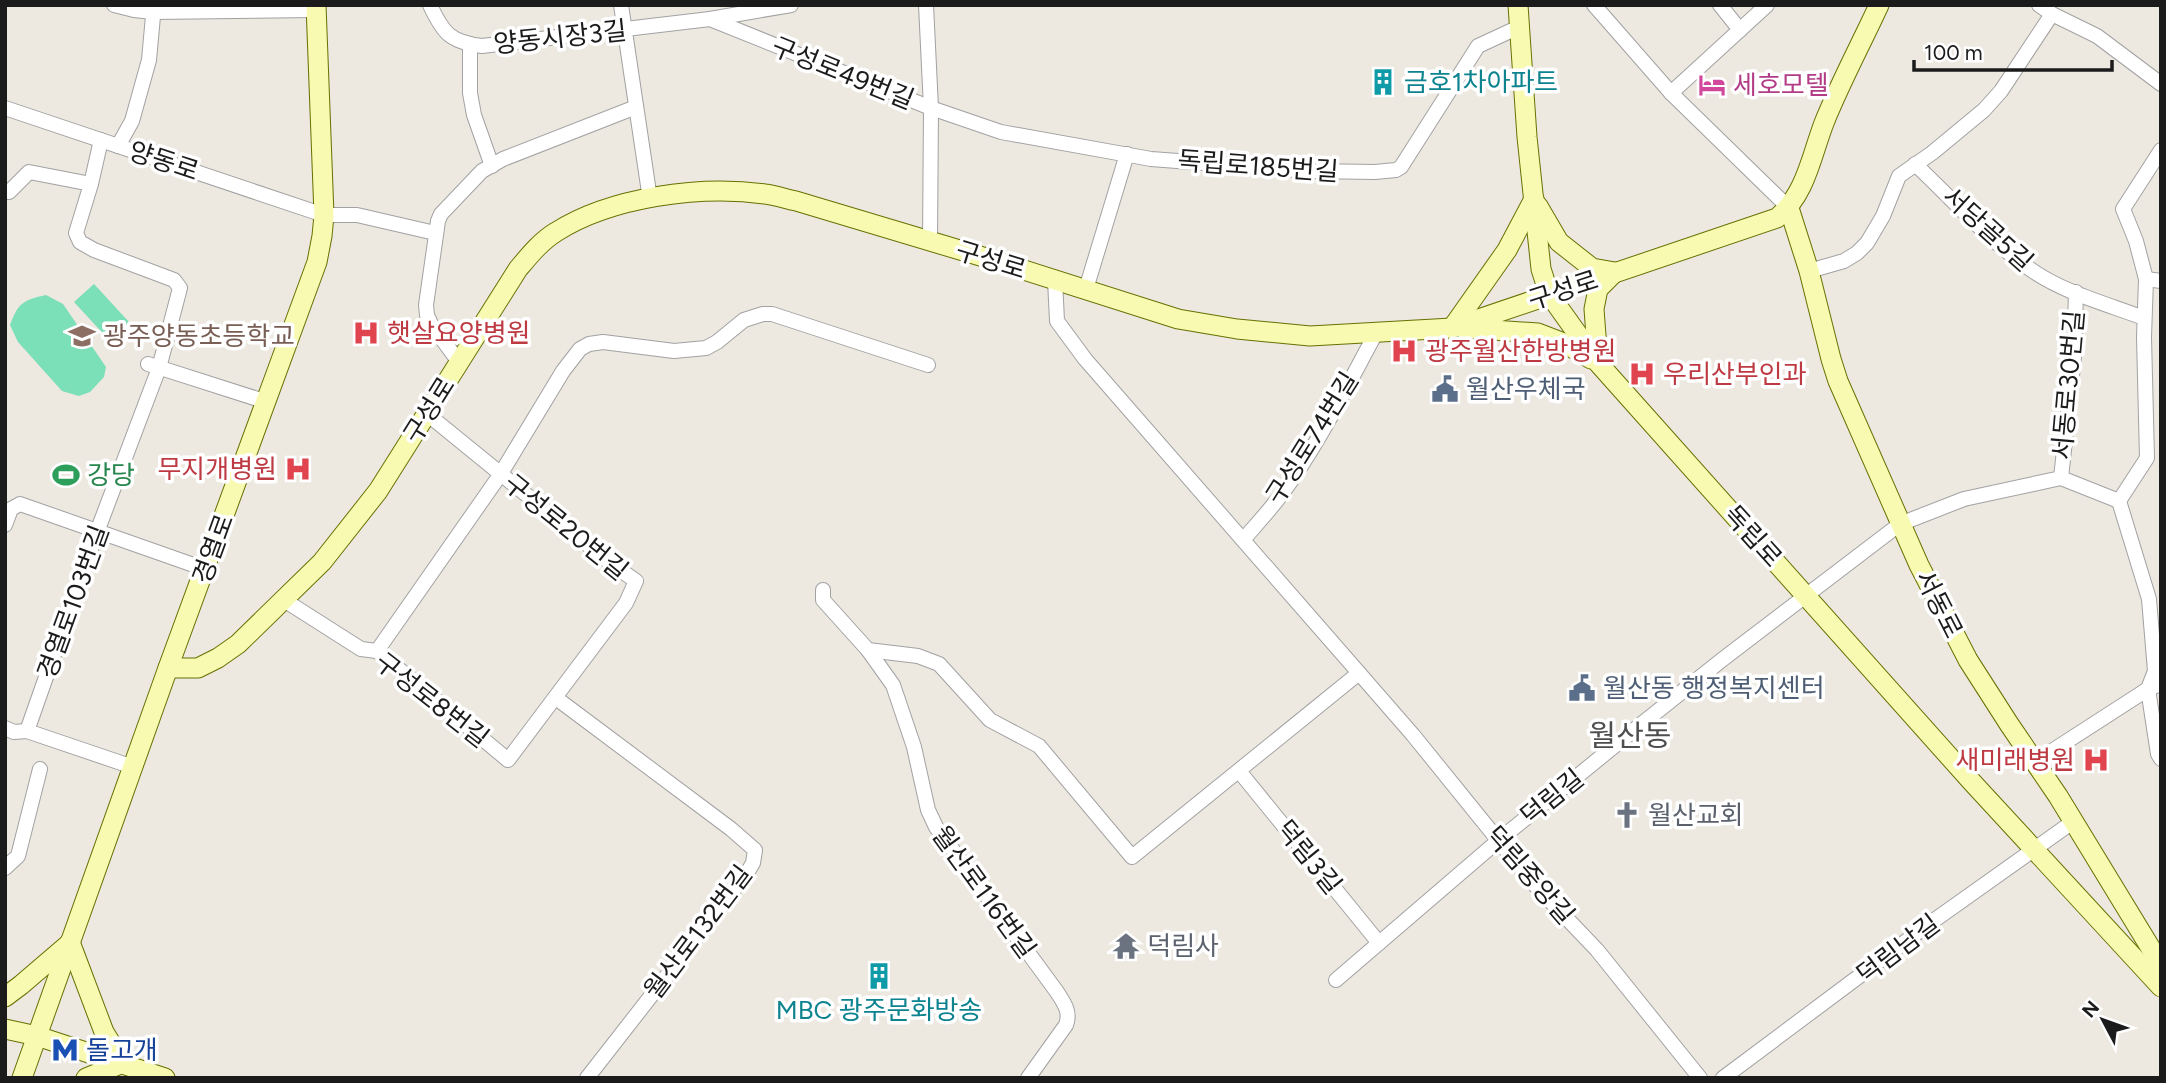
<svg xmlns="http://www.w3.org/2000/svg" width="2166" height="1083" viewBox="0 0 2166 1083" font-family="Figtree,'Noto Sans KR',sans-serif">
<rect width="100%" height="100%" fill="#ede8e0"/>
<g fill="#7bdfb7">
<polygon points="94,284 129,322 109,340 74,302"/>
<path d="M46,295L63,304L106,367L104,377L90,392L79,396L62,391L18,342L10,325C18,303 23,300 46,295Z"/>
</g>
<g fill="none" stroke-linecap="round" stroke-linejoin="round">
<defs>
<g id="street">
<polyline points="114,5 134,10 153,12 317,10"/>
<path d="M430,5C443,33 450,42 482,46L710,19L791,5"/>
<polyline points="621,5 650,199"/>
<polyline points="926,5 931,108 930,242"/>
<polyline points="1594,5 1671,93 1789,208"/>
<polyline points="1720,5 1740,30"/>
<polyline points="2039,5 2052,14 2097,36 2161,84"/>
<polyline points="710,19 931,108 1001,132 1151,159 1310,171 1375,172 1396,170 1401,167 1478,46 1519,27"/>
<polyline points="470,44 470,93 474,115 492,166"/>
<polyline points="1671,93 1767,5"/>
<polyline points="5,108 324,215 357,215 435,233"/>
<polyline points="101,140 91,184 76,233 80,242 94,250 174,280 180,288 159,368 97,532 27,731 133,767"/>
<polyline points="118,146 132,121 149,60 154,5"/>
<path d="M1915,164C1952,199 1988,240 2030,269C2062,292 2107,304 2144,318"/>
<polyline points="5,192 9,192 29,172 91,184"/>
<polyline points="1809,271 1844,261 1857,253 1867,243 1883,216 1899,176 1932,153 1984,110 2001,91 2052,14"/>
<polyline points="2146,279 2161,281"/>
<polyline points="1086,289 1127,154"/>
<polyline points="459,362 431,324 427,315 426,305 438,221 441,214 482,171 503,159 636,107"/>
<polyline points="148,364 267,402"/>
<polyline points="2061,478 2119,501"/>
<polyline points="5,525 11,509 20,504 205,569"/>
<path d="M1243,540C1256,525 1269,511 1281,495C1318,445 1346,388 1376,333"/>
<path d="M823,590V600L868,650L893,685L914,747L928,810L936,827L1057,992C1064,1003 1071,1012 1066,1025L1028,1078"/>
<polyline points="284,600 361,649 377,651 508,760 626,603 636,581 609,562 426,413"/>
<polyline points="868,650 918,656 939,664 990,720 1039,746 1132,857 1359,673 1085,359 1057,321 1055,280"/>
<polyline points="377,651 500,475 563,371 580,349 589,344 603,342 674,351 706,348 717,342 744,320 763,314 772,314 928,365"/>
<polyline points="1359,673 1413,735 1532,882 1597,950 1700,1078"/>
<polyline points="2148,689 2155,671 2149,599 2119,501 2147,458 2144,337 2146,279 2136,241 2123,209 2161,150"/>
<polyline points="2148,689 2158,754 2161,759"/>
<polyline points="556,698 731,829 755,850 753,863 747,873 587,1078"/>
<polyline points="5,728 14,732 27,731"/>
<polyline points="2035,762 2148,689 2161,684"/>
<polyline points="1239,771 1379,943"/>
<polyline points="5,868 18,856 40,769"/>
<polyline points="1336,980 1499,840 1634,730 1723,659 1900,524 1964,499 2061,478 2074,357 2076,292"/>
<polyline points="1723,1078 1929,924 2074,821"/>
</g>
<g id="secondary">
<polyline points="1518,5 1527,137 1541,269 1549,294 1599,364 1971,781 2161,987"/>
<polyline points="1538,206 1559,242 1592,268 1615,272"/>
<polyline points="1789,208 1809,271 1831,359 1838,381 1919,565 1968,660 2009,724 2058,796 2161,965"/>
<polyline points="1452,328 1507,250 1534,199"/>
<polyline points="1463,328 1538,333 1564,343 1591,359"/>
<polyline points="1598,362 1594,309 1598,289 1614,273"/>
<path d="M168,668H198L218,658L238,644L322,562L378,491L518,269C529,256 541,241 556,232C611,197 700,185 765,194C775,195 786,199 796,201L980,256L1178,319L1237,329L1310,336L1452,328L1777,218C1806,194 1811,157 1824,123C1840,83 1861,44 1879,5"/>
<polyline points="70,942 104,1032 123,1063"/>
<polyline points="5,997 21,985 70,943"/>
<polyline points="5,1029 37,1036 165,1078"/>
<polyline points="22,1078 168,668 317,262 322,236 324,215 316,5"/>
<polyline points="86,1078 123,1063"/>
</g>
</defs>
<use href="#street" stroke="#a2a2a2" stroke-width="16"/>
<use href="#secondary" stroke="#667102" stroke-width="21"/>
<use href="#street" stroke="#fff" stroke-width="14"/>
<use href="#secondary" stroke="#f7fab0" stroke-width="19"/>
</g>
<defs>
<symbol id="building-bare" viewBox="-9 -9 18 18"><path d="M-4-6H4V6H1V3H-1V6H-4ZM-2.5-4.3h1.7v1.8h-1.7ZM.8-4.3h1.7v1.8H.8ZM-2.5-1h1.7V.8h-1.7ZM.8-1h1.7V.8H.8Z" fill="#0f9aa8" stroke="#fff" stroke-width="2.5" paint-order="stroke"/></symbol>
<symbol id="hotel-bare" viewBox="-9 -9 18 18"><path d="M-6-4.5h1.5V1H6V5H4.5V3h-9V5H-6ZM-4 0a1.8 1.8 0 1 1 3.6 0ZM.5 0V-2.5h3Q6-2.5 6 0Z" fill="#d1479c" stroke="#fff" stroke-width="2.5" paint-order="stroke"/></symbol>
<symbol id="hospital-bare" viewBox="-9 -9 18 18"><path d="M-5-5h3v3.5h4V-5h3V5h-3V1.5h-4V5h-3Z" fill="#e0444e" stroke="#fff" stroke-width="2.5" paint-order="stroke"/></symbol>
<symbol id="school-bare" viewBox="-9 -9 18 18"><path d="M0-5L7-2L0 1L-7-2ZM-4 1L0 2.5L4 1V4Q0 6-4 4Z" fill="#8d6e63" stroke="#fff" stroke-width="2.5" paint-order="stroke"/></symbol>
<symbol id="civic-bare" viewBox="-9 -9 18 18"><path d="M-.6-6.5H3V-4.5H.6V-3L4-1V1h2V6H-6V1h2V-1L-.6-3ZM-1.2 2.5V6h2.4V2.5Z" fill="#5c6f8a" stroke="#fff" stroke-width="2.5" paint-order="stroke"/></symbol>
<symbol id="stadium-bare" viewBox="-9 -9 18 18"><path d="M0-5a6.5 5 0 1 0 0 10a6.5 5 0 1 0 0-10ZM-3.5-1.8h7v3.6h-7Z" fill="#2e9e5b" stroke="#fff" stroke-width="2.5" paint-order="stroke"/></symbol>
<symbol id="church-bare" viewBox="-9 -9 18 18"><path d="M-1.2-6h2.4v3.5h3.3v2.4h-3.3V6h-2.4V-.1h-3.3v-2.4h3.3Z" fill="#6b7280" stroke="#fff" stroke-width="2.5" paint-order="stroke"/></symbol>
<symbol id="temple-bare" viewBox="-9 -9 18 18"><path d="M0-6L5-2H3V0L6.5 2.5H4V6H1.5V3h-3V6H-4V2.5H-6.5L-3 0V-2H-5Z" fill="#6b7280" stroke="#fff" stroke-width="2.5" paint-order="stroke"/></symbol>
<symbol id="metro-bare" viewBox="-9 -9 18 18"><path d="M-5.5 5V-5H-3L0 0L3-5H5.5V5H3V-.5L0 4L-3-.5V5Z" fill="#1a4fb4" stroke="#fff" stroke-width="2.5" paint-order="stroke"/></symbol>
</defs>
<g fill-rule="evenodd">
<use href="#building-bare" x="1364" y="63" width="38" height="38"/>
<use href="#hotel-bare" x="1693" y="66" width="38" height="38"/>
<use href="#hospital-bare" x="347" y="314" width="38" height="38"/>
<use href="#school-bare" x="63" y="317" width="38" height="38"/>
<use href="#hospital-bare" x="1385" y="332" width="38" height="38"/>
<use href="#hospital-bare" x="1623" y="355" width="38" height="38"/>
<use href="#civic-bare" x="1426" y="370" width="38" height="38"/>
<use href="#hospital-bare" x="279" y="450" width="38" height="38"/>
<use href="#stadium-bare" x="47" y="456" width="38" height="38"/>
<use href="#civic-bare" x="1563" y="669" width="38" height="38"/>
<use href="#hospital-bare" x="2077" y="741" width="38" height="38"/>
<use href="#church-bare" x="1608" y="796" width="38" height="38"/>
<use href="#temple-bare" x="1107" y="927" width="38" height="38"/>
<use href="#building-bare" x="860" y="957" width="38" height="38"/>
<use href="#metro-bare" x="46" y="1031" width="38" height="38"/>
</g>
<g text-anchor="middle" stroke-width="7" stroke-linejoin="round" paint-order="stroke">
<g font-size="26" fill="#1b1b1b" stroke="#fff">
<text transform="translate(560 37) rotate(-6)" y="9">양동시장3길</text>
<text transform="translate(843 73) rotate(22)" y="9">구성로49번길</text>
<text transform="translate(164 161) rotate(18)" y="9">양동로</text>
<text transform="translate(1258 166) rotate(4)" y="9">독립로185번길</text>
<text transform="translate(1988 229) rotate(42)" y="9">서당골5길</text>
<text transform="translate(991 260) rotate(17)" y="9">구성로</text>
<text transform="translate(1563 290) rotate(-18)" y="9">구성로</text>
<text transform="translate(2068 385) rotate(-85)" y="9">서동로30번길</text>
<text transform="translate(429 410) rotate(-58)" y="9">구성로</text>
<text transform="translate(1312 438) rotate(-58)" y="9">구성로74번길</text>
<text transform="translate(566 527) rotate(39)" y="9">구성로20번길</text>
<text transform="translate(1753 536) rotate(48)" y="9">독립로</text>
<text transform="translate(213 549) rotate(-70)" y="9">경열로</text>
<text transform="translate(73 602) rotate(-70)" y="9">경열로103번길</text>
<text transform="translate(1939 604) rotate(63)" y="9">서동로</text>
<text transform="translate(432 700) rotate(38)" y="9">구성로8번길</text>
<text transform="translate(1552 797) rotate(-39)" y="9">덕림길</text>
<text transform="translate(1309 857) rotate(51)" y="9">덕림3길</text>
<text transform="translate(1530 875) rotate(49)" y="9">덕림중앙길</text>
<text transform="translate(984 892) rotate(54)" y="9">월산로116번길</text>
<text transform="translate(698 932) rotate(-53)" y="9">월산로132번길</text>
<text transform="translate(1898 949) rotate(-37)" y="9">덕림남길</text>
</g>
<g font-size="26" fill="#0d838f" stroke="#fff" text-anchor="start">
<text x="1404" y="91">금호1차아파트</text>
<text x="879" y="1019" text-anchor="middle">MBC 광주문화방송</text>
</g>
<g font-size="26" fill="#b23c85" stroke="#fff" text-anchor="start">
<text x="1733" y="94">세호모텔</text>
</g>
<g font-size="26" fill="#be3a42" stroke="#fff" text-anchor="start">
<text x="387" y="342">햇살요양병원</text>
<text x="1425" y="360">광주월산한방병원</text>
<text x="1663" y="383">우리산부인과</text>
<text x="277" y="478" text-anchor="end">무지개병원</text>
<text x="2075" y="769" text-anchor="end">새미래병원</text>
</g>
<g font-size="26" fill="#785e54" stroke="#fff" text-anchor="start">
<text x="103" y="345">광주양동초등학교</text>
</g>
<g font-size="26" fill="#4e5e75" stroke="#fff" text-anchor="start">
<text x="1466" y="398">월산우체국</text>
<text x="1603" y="697">월산동 행정복지센터</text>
</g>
<g font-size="26" fill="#27864d" stroke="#fff" text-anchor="start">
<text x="87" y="484">강당</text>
</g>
<g font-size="26" fill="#5b616d" stroke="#fff" text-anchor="start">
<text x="1648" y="824">월산교회</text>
<text x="1147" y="955">덕림사</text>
</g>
<g font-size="26" fill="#164399" stroke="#fff" text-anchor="start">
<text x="86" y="1059">돌고개</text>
</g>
<g font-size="30" fill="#4e4e4e" stroke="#fff">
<text x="1630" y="746">월산동</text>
</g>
</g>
<rect width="2166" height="1083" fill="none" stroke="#1b1b1b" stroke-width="14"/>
<g transform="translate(2103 1020) rotate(311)" stroke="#ffffff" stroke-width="5" paint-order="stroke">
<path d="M0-5L12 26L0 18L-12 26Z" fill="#1b1b1b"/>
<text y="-10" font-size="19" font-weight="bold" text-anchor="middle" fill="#1b1b1b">N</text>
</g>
<path d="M1914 60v10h198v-10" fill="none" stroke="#1b1b1b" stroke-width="3.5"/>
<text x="1924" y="60" font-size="21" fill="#1b1b1b" stroke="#ffffff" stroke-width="5" paint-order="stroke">100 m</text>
</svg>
